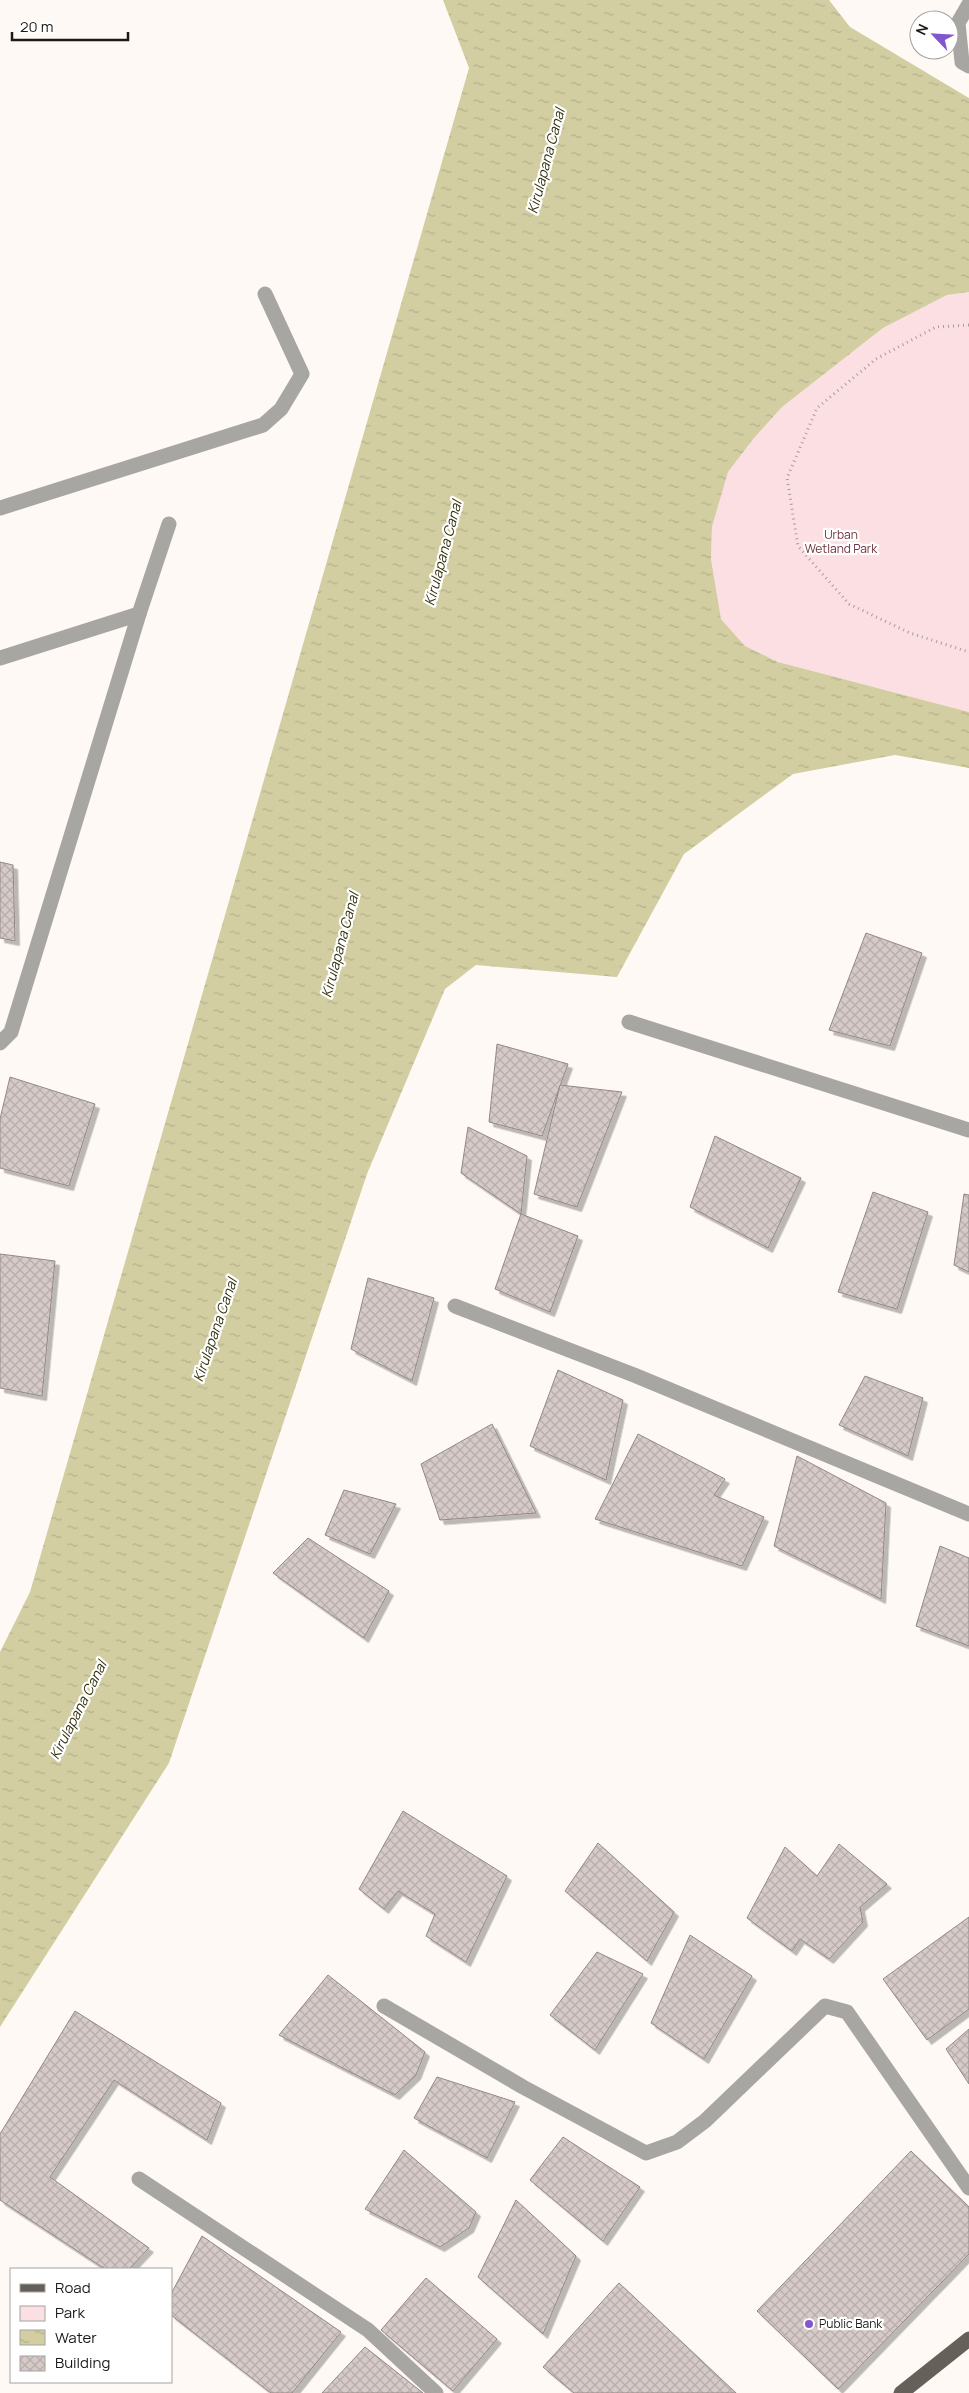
<svg xmlns="http://www.w3.org/2000/svg" width="969" height="2393" viewBox="0 0 969 2393" font-family="Manrope,sans-serif">
<defs>
<pattern id="water-ripples" width="26" height="14" patternUnits="userSpaceOnUse" patternTransform="scale(1.25)"><rect width="26" height="14" fill="#d2cea2"/><path d="M2 4q2-2 4 0t4 0M15 11q2-2 4 0t4 0" fill="none" stroke="#b4b08b"/></pattern>
<pattern id="building-cross-hatch" width="8" height="8" patternUnits="userSpaceOnUse" patternTransform="scale(1.25)"><rect width="8" height="8" fill="#d6cac8"/><path d="M0 0l8 8M0 8l8-8" fill="none" stroke="#b7adab"/></pattern>
<filter id="shadow"><feDropShadow dx="4.5" dy="4.5" stdDeviation="0" flood-color="#0004"/></filter>
</defs>
<rect width="100%" height="100%" fill="#fff9f5"/>
<polygon fill="#fbdfe3" points="969,292 969,712 778,662 745,646 721,619 711,559 712,527 728,472 754,438 782,407 883,328 947,295"/>
<polygon fill="url(#water-ripples)" points="443,0 829,0 850,27 969,98 969,292 947,295 883,328 782,407 754,438 728,472 712,527 711,559 721,619 745,646 778,662 969,712 969,768 895,755 793,774 684,854 617,977 476,965 445,989 367,1174 169,1763 0,2027 0,1652 30,1592 469,68"/>
<g fill="url(#building-cross-hatch)" stroke="#928885" filter="url(#shadow)">
<polygon points="0,862 13,865 15,941 0,938"/>
<polygon points="866,933 922,953 890,1046 829,1030"/>
<polygon points="497,1044 568,1064 542,1136 489,1122"/>
<polygon points="10,1077 95,1104 69,1186 0,1168 0,1119"/>
<polygon points="560,1085 622,1092 577,1207 534,1194"/>
<polygon points="468,1127 527,1156 521,1214 461,1173"/>
<polygon points="715,1136 801,1178 768,1248 690,1207"/>
<polygon points="873,1192 928,1212 897,1309 838,1292"/>
<polygon points="964,1194 969,1195 969,1272 954,1265"/>
<polygon points="521,1214 578,1236 550,1312 495,1289"/>
<polygon points="0,1254 55,1261 42,1396 0,1388"/>
<polygon points="368,1278 434,1298 412,1381 351,1349"/>
<polygon points="558,1370 623,1400 606,1480 530,1446"/>
<polygon points="865,1376 923,1398 908,1456 839,1425"/>
<polygon points="492,1424 536,1513 440,1520 421,1464"/>
<polygon points="638,1434 725,1479 714,1495 764,1517 742,1566 595,1519"/>
<polygon points="797,1456 886,1503 881,1599 774,1546"/>
<polygon points="344,1490 396,1504 370,1554 325,1535"/>
<polygon points="308,1538 389,1591 364,1638 273,1573"/>
<polygon points="940,1546 969,1558 969,1646 916,1626"/>
<polygon points="403,1811 507,1876 466,1962 426,1936 435,1914 398,1891 384,1909 359,1889"/>
<polygon points="598,1843 674,1912 647,1961 565,1891"/>
<polygon points="839,1844 887,1884 860,1907 863,1922 829,1959 800,1939 792,1951 747,1918 785,1847 817,1876"/>
<polygon points="969,1917 969,2009 927,2040 883,1979"/>
<polygon points="690,1935 752,1976 704,2059 651,2023"/>
<polygon points="597,1952 643,1974 595,2050 550,2015"/>
<polygon points="328,1975 425,2052 416,2075 395,2095 279,2035"/>
<polygon points="75,2011 221,2103 207,2140 114,2080 50,2177 149,2248 129,2269 105,2269 0,2200 0,2134"/>
<polygon points="969,2029 969,2084 946,2049"/>
<polygon points="437,2077 515,2102 487,2158 414,2118"/>
<polygon points="563,2137 640,2187 603,2241 530,2180"/>
<polygon points="404,2150 476,2212 469,2228 440,2247 365,2209"/>
<polygon points="911,2151 969,2207 969,2254 838,2389 757,2311"/>
<polygon points="516,2200 576,2256 543,2334 478,2277"/>
<polygon points="202,2236 341,2332 292,2393 271,2393 171,2315 171,2294"/>
<polygon points="426,2278 497,2339 453,2391 381,2330"/>
<polygon points="619,2283 736,2393 574,2393 543,2367"/>
<polygon points="365,2347 423,2393 322,2393"/>
</g>
<g fill="none" stroke-linecap="round" stroke-linejoin="round">
<polyline stroke="#a49f9b" stroke-width="3" stroke-dasharray="1 4" stroke-linecap="butt" points="969,325 936,327 876,359 817,408 787,478 798,546 849,604 910,633 969,652"/>
<g stroke="#a8a6a2" stroke-width="15">
<polyline points="969,4 958,23 962,62 969,66"/>
<polyline points="0,508 263,425 281,409 302,374 265,294"/>
<polyline points="0,658 139,614"/>
<polyline points="629,1022 969,1130"/>
<polyline points="0,1043 11,1032 139,614 169,524"/>
<polyline points="455,1306 634,1375 969,1514"/>
<polyline points="384,2006 523,2087 646,2153 677,2142 705,2121 825,2006 847,2012 969,2188"/>
<polyline points="139,2179 368,2330 436,2393"/>
</g>
<polyline stroke="#65615a" stroke-width="15" points="901,2393 969,2339"/>
</g>
<circle fill="#8356cf" stroke="#fff" stroke-width="2" cx="809" cy="2324" r="5"/>
<g text-anchor="middle" stroke-width="4.5" stroke-linejoin="round" paint-order="stroke">
<g font-size="12" fill="#6f323f" stroke="#fff">
<text x="841" y="539">Urban<tspan x="841" dy="14">Wetland Park</tspan></text>
</g>
<g font-size="12" fill="#1c1916" stroke="#fff" text-anchor="start">
<text x="819" y="2328">Public Bank</text>
</g>
<g font-size="14" font-style="italic" fill="#33300c" stroke="#fff">
<text transform="translate(546 161) rotate(-75)" y="5">Kirulapana Canal</text>
<text transform="translate(443 553) rotate(-75)" y="5">Kirulapana Canal</text>
<text transform="translate(340 945) rotate(-75)" y="5">Kirulapana Canal</text>
<text transform="translate(215 1330) rotate(-71)" y="5">Kirulapana Canal</text>
<text transform="translate(78 1710) rotate(-63)" y="5">Kirulapana Canal</text>
</g>
</g>
<rect x="10" y="2268" width="162" height="115" fill="#ffffff" stroke="#a4a3a2"/>
<rect x="20" y="2284" width="25" height="8" fill="#65615a" stroke="#a4a3a2"/>
<text x="55" y="2293" font-size="15" fill="#1c1916">Road</text>
<rect x="20" y="2306" width="25" height="15" fill="#fbdfe3" stroke="#a4a3a2"/>
<text x="55" y="2318" font-size="15" fill="#1c1916">Park</text>
<rect x="20" y="2330" width="25" height="15" fill="url(#water-ripples)" stroke="#a4a3a2"/>
<text x="55" y="2343" font-size="15" fill="#1c1916">Water</text>
<rect x="20" y="2356" width="25" height="15" fill="url(#building-cross-hatch)" stroke="#a4a3a2"/>
<text x="55" y="2368" font-size="15" fill="#1c1916">Building</text>
<g transform="translate(934 35) rotate(295)"><circle r="24" fill="#ffffff" stroke="#a4a3a2"/>
<path d="M0-4L9 19L0 12L-9 19Z" fill="#8356cf"/>
<text y="-8" font-size="14" font-weight="bold" text-anchor="middle" fill="#1c1916">N</text>
</g>
<path d="M12 32v8h116v-8" fill="none" stroke="#1c1916" stroke-width="2.5"/>
<text x="20" y="32" font-size="15" fill="#1c1916" stroke="#ffffff" stroke-width="4" paint-order="stroke">20 m</text>
</svg>
